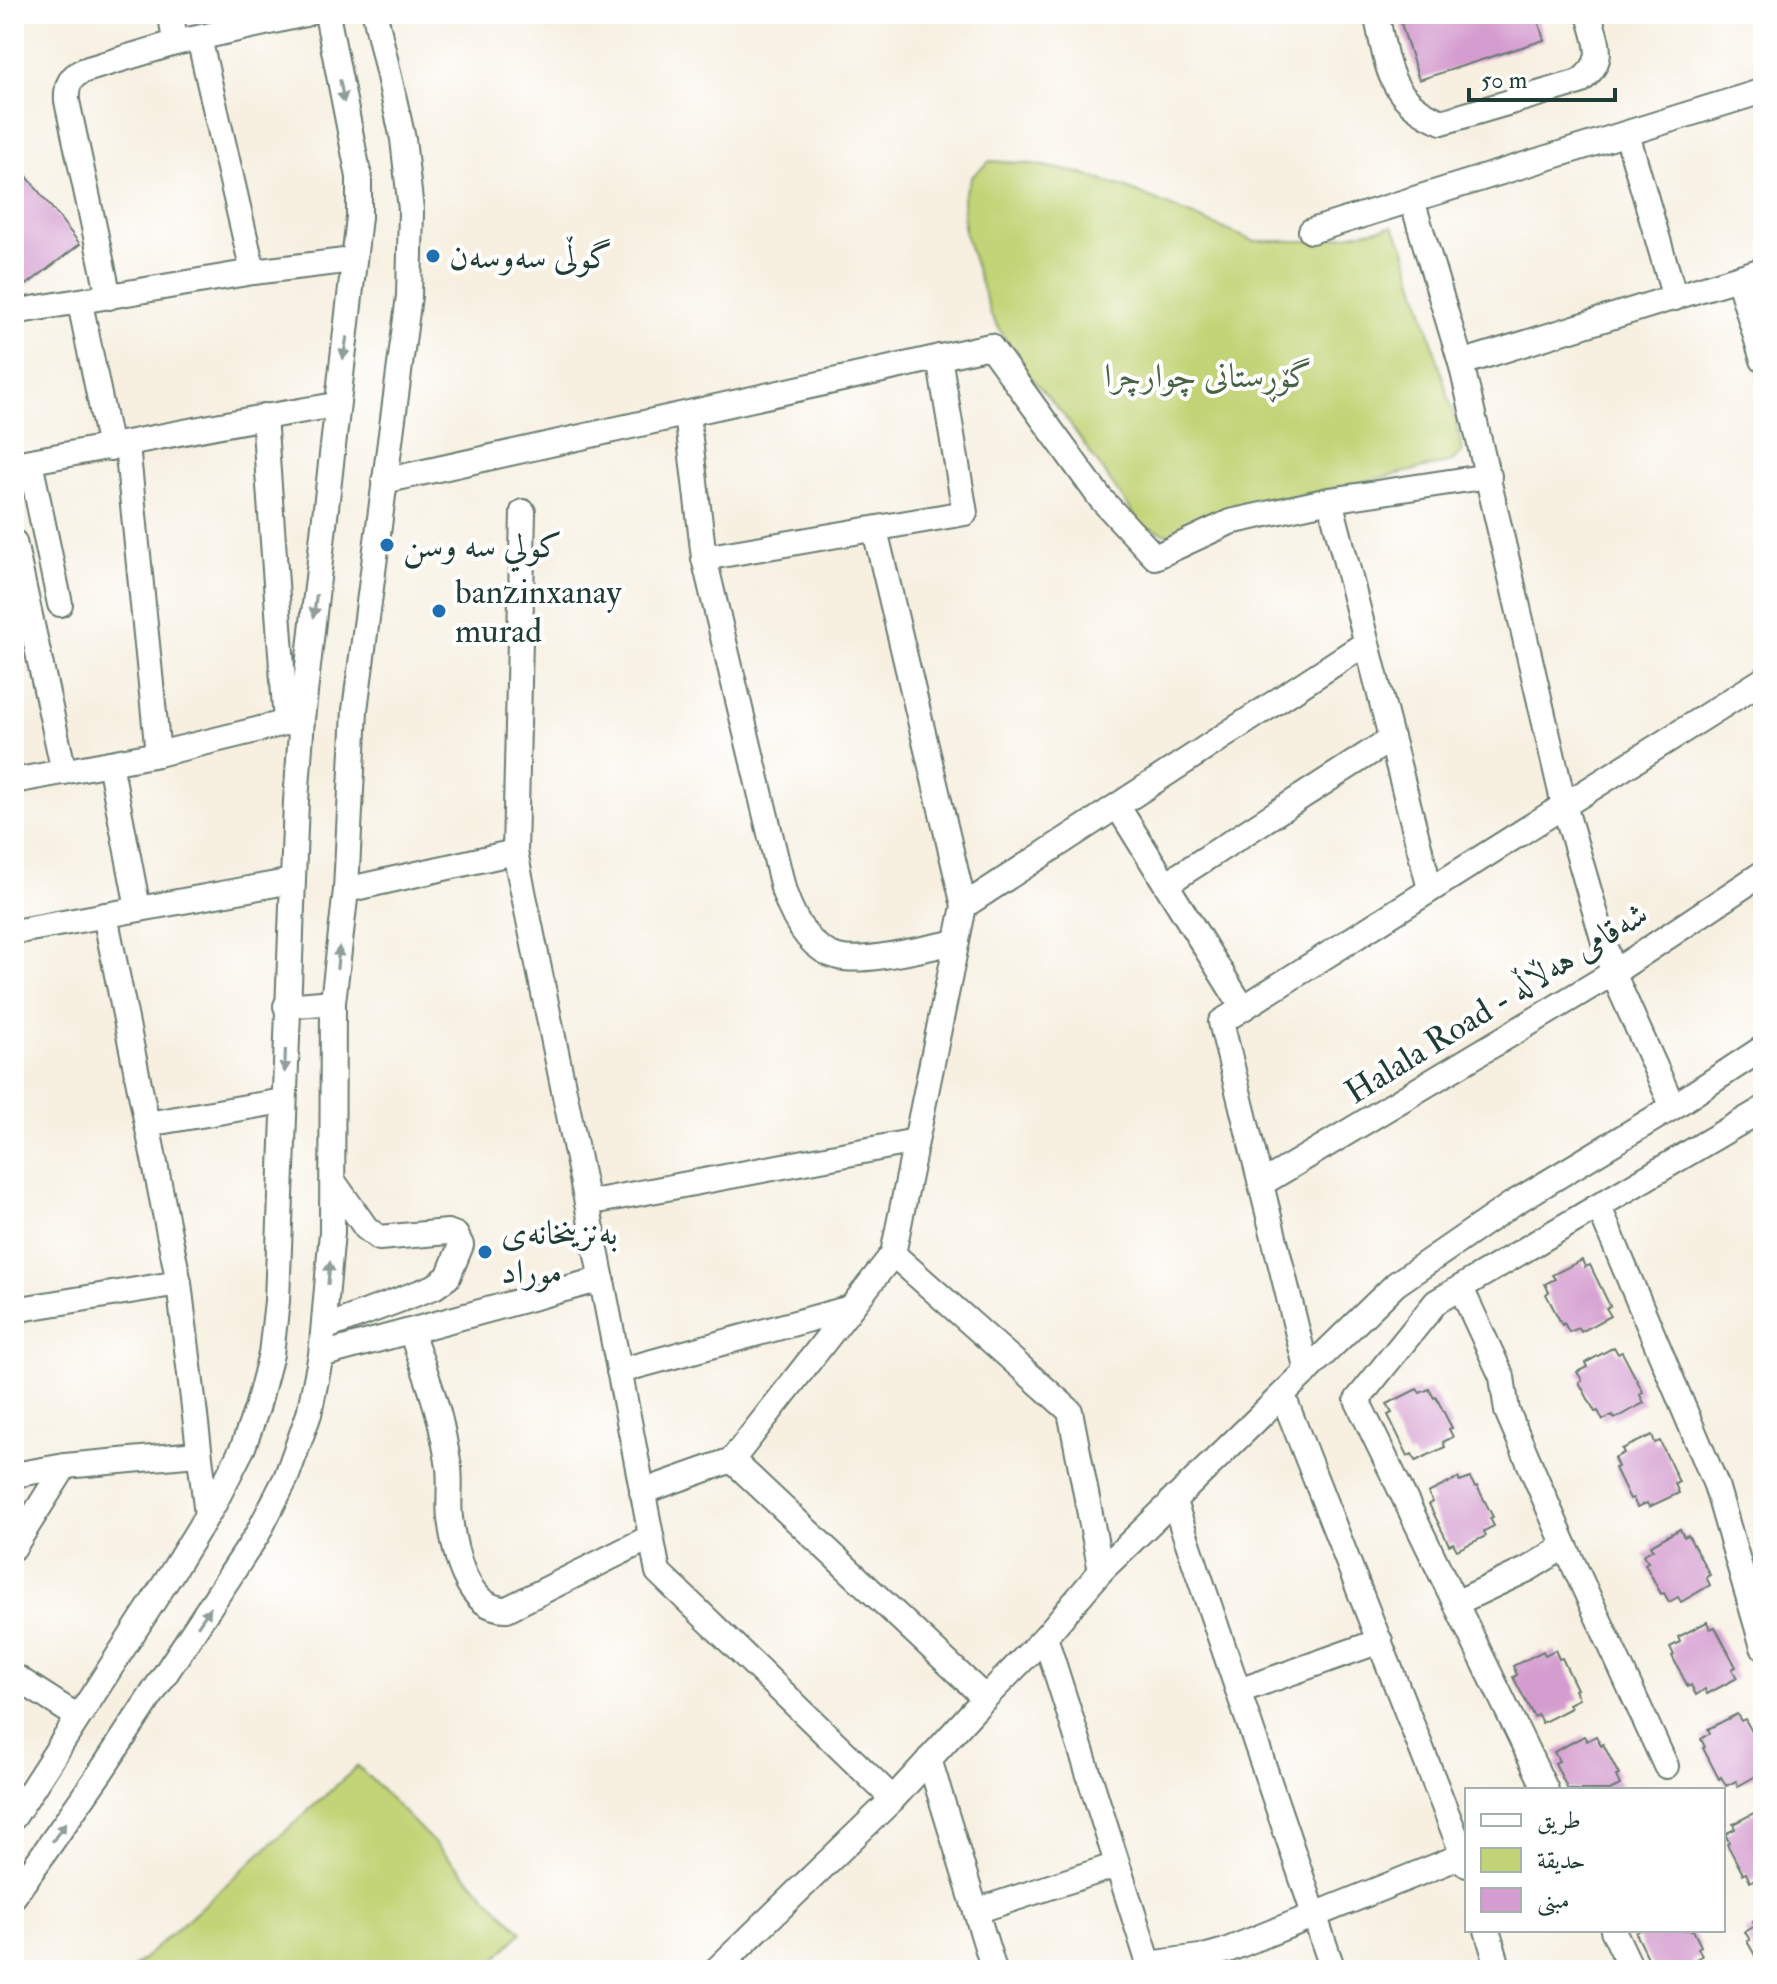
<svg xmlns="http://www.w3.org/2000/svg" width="1777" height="1984" viewBox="0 0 1777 1984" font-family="'IM FELL Double Pica',Amiri,serif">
<rect width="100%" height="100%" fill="#fff"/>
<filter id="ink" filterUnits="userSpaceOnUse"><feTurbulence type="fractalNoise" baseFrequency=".0125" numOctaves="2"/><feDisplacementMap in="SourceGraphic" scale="16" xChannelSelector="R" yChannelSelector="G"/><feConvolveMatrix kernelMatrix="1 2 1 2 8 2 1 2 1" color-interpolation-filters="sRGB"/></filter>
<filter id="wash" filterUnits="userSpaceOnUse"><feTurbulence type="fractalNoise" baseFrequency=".006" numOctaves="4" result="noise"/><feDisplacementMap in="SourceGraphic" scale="32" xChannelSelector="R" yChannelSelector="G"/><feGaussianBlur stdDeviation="1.8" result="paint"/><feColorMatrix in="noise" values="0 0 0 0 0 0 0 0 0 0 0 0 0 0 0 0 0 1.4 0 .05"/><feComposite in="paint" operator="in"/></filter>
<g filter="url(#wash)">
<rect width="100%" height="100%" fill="#f7f0e1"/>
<g fill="#c2d477" stroke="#708856" stroke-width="2">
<polygon points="990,161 1032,164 1075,172 1124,187 1253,241 1315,241 1393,226 1404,246 1458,429 1462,452 1451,462 1268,503 1174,536 1142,526 1062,413 1021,366 991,315 964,231 963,197 972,176"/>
<polygon points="358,1766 522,1932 485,1970 131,1970"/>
</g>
<g id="blocks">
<g fill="#d49ccf">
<polygon points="1398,14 1536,14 1544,40 1419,80"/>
<polygon points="14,160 80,244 16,293 14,289"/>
<polygon points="1582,1260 1585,1267 1590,1265 1610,1306 1606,1308 1611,1316 1581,1332 1579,1328 1569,1332 1564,1323 1562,1325 1546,1294 1549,1292 1545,1284 1555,1279 1552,1275"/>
<polygon points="1614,1347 1618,1354 1622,1352 1643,1392 1640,1395 1644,1403 1614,1419 1612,1415 1603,1420 1598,1411 1595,1412 1579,1382 1582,1380 1577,1372 1587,1367 1585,1363"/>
<polygon points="1417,1389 1420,1393 1429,1389 1434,1398 1436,1397 1452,1428 1449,1429 1453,1437 1443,1442 1445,1447 1416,1461 1412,1454 1408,1456 1388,1415 1392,1413 1387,1404"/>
<polygon points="1652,1435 1655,1443 1660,1441 1679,1482 1675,1484 1679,1493 1649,1507 1647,1503 1637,1507 1633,1498 1630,1499 1615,1468 1618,1467 1614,1458 1624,1453 1622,1449"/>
<polygon points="1458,1478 1460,1482 1470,1478 1475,1487 1477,1486 1493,1517 1490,1518 1494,1526 1484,1531 1486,1536 1457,1550 1453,1543 1449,1545 1429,1504 1433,1502 1428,1493"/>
<polygon points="1680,1529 1684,1537 1688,1535 1710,1575 1706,1577 1710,1585 1681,1602 1678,1597 1669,1602 1664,1593 1661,1594 1645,1564 1648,1562 1643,1555 1653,1549 1651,1545"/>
<polygon points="1707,1622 1710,1629 1715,1627 1736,1667 1732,1669 1737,1678 1707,1694 1705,1689 1696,1695 1691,1685 1688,1687 1672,1656 1674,1655 1670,1647 1680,1642 1678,1637"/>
<polygon points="1555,1650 1559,1659 1562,1658 1577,1689 1575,1690 1579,1699 1569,1704 1571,1708 1542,1723 1538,1715 1534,1717 1513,1677 1517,1675 1513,1666 1543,1651 1545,1655"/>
<polygon points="1737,1714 1741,1721 1745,1719 1763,1752 1763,1772 1738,1786 1736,1781 1726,1786 1721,1777 1719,1779 1703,1748 1705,1747 1701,1739 1710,1733 1708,1729"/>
<polygon points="1584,1736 1587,1741 1596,1736 1601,1746 1603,1744 1619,1775 1616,1776 1620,1785 1610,1790 1568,1790 1555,1763 1559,1761 1554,1752"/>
<polygon points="1761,1809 1763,1812 1763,1883 1760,1877 1750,1882 1746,1873 1743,1874 1727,1844 1729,1842 1725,1834 1735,1829 1733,1824"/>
<polygon points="1763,1917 1763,1970 1747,1941 1750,1940 1745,1932 1755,1926 1753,1922"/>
<polygon points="1640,1930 1693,1930 1701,1946 1698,1948 1702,1956 1692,1961 1694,1965 1684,1970 1654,1970 1636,1933"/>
</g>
</g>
</g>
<g filter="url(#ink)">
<use href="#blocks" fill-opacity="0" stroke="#6b7c71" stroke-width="2"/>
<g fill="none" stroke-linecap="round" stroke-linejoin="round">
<defs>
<g id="minor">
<polyline points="171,14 175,43"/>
<path d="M1376,14C1388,65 1387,100 1442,122L1579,82C1608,60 1597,45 1589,14"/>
<polyline points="199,38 253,272"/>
<polyline points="1627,134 1675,298"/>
<polyline points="1412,200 1461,363 1564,805 1613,973 1673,1107"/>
<polyline points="1311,231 1763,91"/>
<polyline points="1738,278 1763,360"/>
<path d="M109,297L67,101C66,85 70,76 85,70L175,43L305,14"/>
<polyline points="80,303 110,448"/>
<polyline points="14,312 253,272 353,260"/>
<polyline points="1461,363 1763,270"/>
<path d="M687,414L704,558L784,892C793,918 808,949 838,957C865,964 927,947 957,942"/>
<polyline points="264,416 286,723"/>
<polyline points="127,445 158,754"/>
<polyline points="30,462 60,604"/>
<path d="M14,464C122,446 228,421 337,405"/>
<polyline points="384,481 990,346 1101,499 1155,557 1230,522 1330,500 1489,476"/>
<polyline points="1330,500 1430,889"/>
<polyline points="523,512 515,852 587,1203 658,1572 893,1799"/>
<polyline points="14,542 64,772"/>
<polyline points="704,558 965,513 939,357"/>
<polyline points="110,763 138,908"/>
<polyline points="14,781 158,754 301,719"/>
<polyline points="1118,807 1243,1008"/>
<polyline points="1166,884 1391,739"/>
<polyline points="346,890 515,852"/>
<polyline points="964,906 1366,643"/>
<polyline points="105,915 179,1283 207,1515"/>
<polyline points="14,932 292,881"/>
<polyline points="286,1006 333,1002"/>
<polyline points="147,1124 283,1101"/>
<polyline points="1261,1184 1613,973 1763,873"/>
<polyline points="587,1203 916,1141"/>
<polyline points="1599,1207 1716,1485 1763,1647"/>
<polyline points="893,1254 1070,1411 1101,1571"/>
<polyline points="1461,1288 1502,1377 1507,1411 1565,1546 1666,1766"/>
<polyline points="14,1310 179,1283"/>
<polyline points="324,1328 434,1287 448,1277 461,1245 456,1235 448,1232 379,1238 366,1228 333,1181"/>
<path d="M411,1331C421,1362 434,1393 441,1425C444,1439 447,1454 449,1468C451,1485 448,1502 450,1518C454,1550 466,1610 507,1609L651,1537"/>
<polyline points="321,1355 602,1279"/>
<polyline points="619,1371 850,1308"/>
<polyline points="1307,1371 1221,1022 1763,680"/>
<polyline points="1283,1396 1467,1865"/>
<polyline points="732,1460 893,1254 964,906 875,530"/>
<polyline points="14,1475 65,1466 197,1454"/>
<polyline points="642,1492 732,1460 985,1698"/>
<polyline points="1173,1499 1333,1970"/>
<polyline points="14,1547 65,1466"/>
<polyline points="1456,1603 1528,1569 1565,1546"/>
<polyline points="1045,1637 1151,1970"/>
<polyline points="14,1676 78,1717"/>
<polyline points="1239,1691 1380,1641"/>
<polyline points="929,1759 994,1970"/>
<polyline points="1546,1790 1357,1400 1436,1302 1763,1109"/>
<polyline points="14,1817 171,1574 214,1504 243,1447 257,1408 271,1354 277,1301 296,801 302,719 359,217 359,177 327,14"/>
<polyline points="14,1896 102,1770 257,1535 286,1478 309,1414 321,1355 332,1232 333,1002 346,890 355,710 409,296 411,210 403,139 375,14"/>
<polyline points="976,1911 1117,1865"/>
<polyline points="1487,1930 1499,1970"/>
<polyline points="1613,1930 1632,1970"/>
<polyline points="1149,1964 1207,1956 1225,1951 1464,1855"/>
<polyline points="716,1970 893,1799 985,1698 1045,1637 1101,1571 1396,1284 1512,1204 1673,1107 1763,1048"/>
</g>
</defs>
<use href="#minor" stroke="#6b7c71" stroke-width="28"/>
<use href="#minor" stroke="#fff" stroke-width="24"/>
</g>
<defs><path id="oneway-solid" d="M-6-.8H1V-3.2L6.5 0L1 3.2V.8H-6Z" transform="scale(2)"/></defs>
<g fill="#8f9e9a">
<use href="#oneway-solid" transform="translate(342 91) rotate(79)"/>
<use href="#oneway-solid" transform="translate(345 348) rotate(99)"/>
<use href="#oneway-solid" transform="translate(315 606) rotate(97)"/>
<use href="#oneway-solid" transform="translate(338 958) rotate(-84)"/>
<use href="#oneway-solid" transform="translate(285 1061) rotate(92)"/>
<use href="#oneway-solid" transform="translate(329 1273) rotate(-85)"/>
<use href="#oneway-solid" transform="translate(204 1617) rotate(-56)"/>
<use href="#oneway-solid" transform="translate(59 1832) rotate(-55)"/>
</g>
</g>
<g fill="#1f6fb2" stroke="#fff" stroke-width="3">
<circle cx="433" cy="256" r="8"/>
<circle cx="387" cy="545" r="8"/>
<circle cx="439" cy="611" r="8"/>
<circle cx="485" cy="1252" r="8"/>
</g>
<g text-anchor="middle" stroke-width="8" stroke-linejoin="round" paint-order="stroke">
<g font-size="34" fill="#1f3d34" stroke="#fff" text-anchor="start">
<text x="449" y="268">گوڵی سەوسەن</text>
<text x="403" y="557">كولي سه وسن</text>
<text x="455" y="603">banzinxanay<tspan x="455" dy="39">murad</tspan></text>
<text x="501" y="1244">بەنزینخانەی<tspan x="501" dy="39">موراد</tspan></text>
</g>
<g font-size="34" fill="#486345" stroke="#fff">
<text x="1208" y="387">گۆڕستانی چوارچرا</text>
</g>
<g font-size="34" fill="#1f3d34" stroke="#fff">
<text transform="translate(1496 1002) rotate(-32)" y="12">Halala Road - شەقامی هەڵاڵە</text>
</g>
</g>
<rect width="1777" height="1984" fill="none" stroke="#fff" stroke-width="48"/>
<rect x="1465" y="1788" width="260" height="144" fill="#ffffff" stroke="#a5b1ae" stroke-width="2"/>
<rect x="1481" y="1814" width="40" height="12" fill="#ffffff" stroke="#a5b1ae" stroke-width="2"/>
<text x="1537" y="1828" font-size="24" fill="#1f3d34">طريق</text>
<rect x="1481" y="1848" width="40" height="24" fill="#c2d477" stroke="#a5b1ae" stroke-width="2"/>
<text x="1537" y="1868" font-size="24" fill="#1f3d34">حديقة</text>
<rect x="1481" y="1888" width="40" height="24" fill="#d49ccf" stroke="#a5b1ae" stroke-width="2"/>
<text x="1537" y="1908" font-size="24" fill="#1f3d34">مبنى</text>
<path d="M1469 88v12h146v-12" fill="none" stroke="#1f3d34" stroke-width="4"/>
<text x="1481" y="88" font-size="24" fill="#1f3d34" stroke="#ffffff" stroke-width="6" paint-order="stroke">50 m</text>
</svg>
